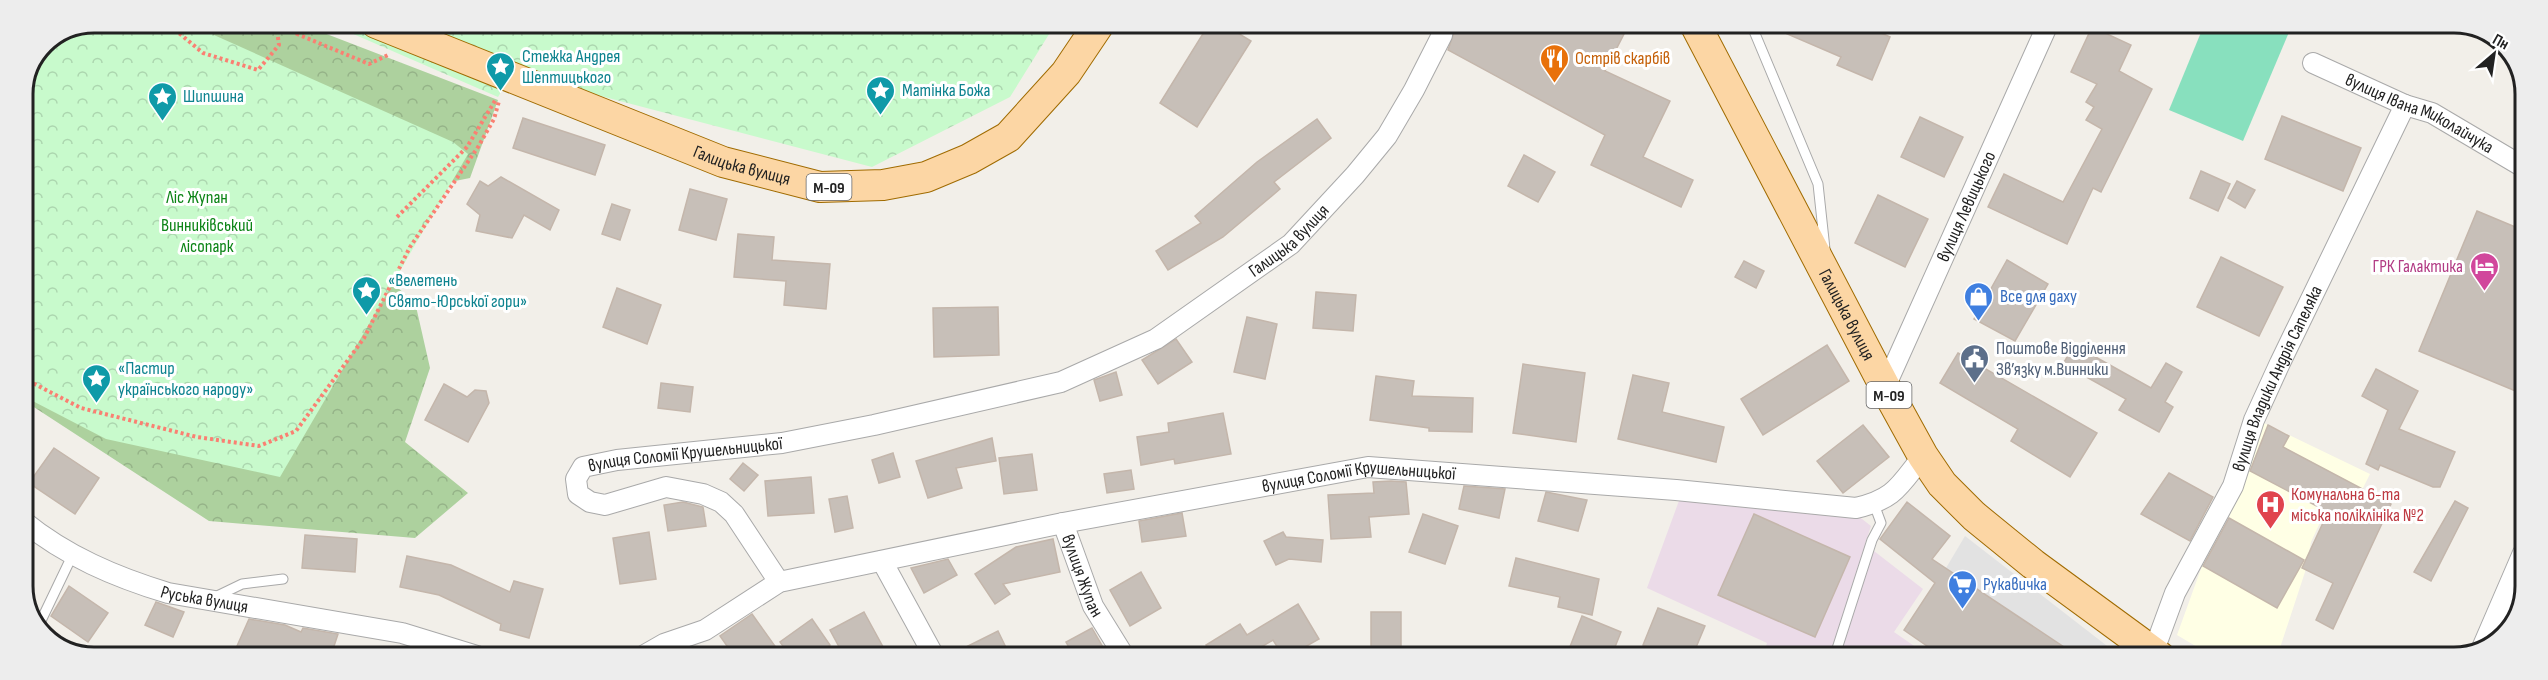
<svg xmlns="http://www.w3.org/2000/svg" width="2548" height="680" viewBox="0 0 2548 680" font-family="'Sofia Sans Condensed',sans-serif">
<defs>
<pattern id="forest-crowns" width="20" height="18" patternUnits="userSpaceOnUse" patternTransform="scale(1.5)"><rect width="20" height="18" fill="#add19e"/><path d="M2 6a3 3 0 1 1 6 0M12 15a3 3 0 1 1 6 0" fill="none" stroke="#95b388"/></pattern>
<pattern id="park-crowns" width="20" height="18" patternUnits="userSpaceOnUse" patternTransform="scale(1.5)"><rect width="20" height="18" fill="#c8facc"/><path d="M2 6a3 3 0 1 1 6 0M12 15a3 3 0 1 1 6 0" fill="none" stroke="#acd6af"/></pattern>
</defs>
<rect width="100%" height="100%" fill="#f2efe9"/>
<polygon fill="#ebdbe8" points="1680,498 1857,515 1871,526 1865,544 1923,589 1894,632 1930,657 1762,657 1767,643 1647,588"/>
<polygon fill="#ffffe5" points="2264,423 2370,474 2354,506 2328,505 2311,542 2305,572 2277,657 2214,657 2177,635 2202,566 2229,518 2244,469"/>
<polygon fill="url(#forest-crowns)" points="94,23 298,23 498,100 470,178 415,189 360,257 415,302 430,368 405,442 468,493 415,538 209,521 23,400 23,94 44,43"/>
<g fill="url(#park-crowns)">
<polygon points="94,23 187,23 453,142 468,154 280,477 106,439 23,396 23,94 44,43"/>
<polygon points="328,23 1056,23 1010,97 872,167 513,73 498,97"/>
</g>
<polygon fill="#88e0be" points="2204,25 2292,25 2243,141 2169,110"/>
<polygon fill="#e2e2e2" points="1965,536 2111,649 2106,657 2080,657 1946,568"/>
<g fill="#c7bfb8" stroke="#c4b6ab" stroke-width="1.5">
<polygon points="1209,24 1223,24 1251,41 1197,127 1160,103"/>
<polygon points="1457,24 1605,24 1624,34 1605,71 1670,101 1643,157 1693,180 1681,207 1591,165 1605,135 1448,50"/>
<polygon points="1764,24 1861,24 1890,37 1872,80 1837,65 1841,57"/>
<polygon points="2092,27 2131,45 2119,71 2152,89 2101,192 2093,188 2067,244 1988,207 2004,174 2063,202 2102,129 2086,120 2094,107 2086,102 2097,84 2071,72"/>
<polygon points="2282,116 2361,148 2343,191 2265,159"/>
<polygon points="1920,117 1963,137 1944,177 1901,157"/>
<polygon points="523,118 605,145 595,175 513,148"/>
<polygon points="1317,119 1331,138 1274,182 1280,189 1223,237 1168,270 1156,251 1201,223 1195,216 1257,162"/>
<polygon points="1524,155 1555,172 1538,202 1508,186"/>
<polygon points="2201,171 2230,184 2218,211 2190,198"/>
<polygon points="501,177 559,210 550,230 524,215 512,238 476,231 480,215 467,204 480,181 488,186"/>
<polygon points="2237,181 2255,190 2245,208 2228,198"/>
<polygon points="690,189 727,199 716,240 679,230"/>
<polygon points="1878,195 1928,219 1905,267 1855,243"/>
<polygon points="612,204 630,210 620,240 602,234"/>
<polygon points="2477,211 2525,231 2524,376 2518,392 2419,351"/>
<polygon points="738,234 774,237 772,260 830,264 826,309 784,305 786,281 734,277"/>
<polygon points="2221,257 2283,287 2259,336 2197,307"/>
<polygon points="2007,260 2048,284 2015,341 1974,319"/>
<polygon points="1744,261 1764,271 1756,288 1735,277"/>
<polygon points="617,288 661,305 647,344 603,327"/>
<polygon points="1316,292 1356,295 1353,331 1313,328"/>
<polygon points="998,307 999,355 934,357 933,308"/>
<polygon points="1247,317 1277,324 1265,379 1234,372"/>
<polygon points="1176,339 1192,362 1158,384 1142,360"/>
<polygon points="1827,345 1849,381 1763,435 1741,399"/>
<polygon points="2074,345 2151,388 2166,363 2182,372 2165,402 2173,407 2159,432 2119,410 2126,399 2063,364"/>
<polygon points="1958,353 2097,433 2070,477 2011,441 2018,429 1940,383"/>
<polygon points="1523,364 1585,373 1576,442 1513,433"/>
<polygon points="2376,369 2418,391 2399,429 2455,452 2440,487 2433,487 2380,465 2378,470 2366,464 2388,410 2362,396"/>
<polygon points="1116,372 1122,395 1100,401 1094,380"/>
<polygon points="1633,375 1669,383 1662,412 1724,427 1716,462 1618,439"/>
<polygon points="1376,376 1414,381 1412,396 1473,398 1472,432 1429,431 1429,428 1370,420"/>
<polygon points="661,383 693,387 690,412 658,408"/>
<polygon points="444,384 467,397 475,390 486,391 489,403 468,442 425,420"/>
<polygon points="1223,413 1231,454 1175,464 1174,459 1141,465 1137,437 1169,432 1168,423"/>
<polygon points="1863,425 1889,457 1843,493 1817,461"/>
<polygon points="2268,425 2289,436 2283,447 2391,504 2333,629 2316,620 2333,583 2302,568 2328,512 2250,471"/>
<polygon points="992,438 996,461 956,468 962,488 928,498 916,461"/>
<polygon points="54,448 99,478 75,514 29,483"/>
<polygon points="893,453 900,477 879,483 872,460"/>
<polygon points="1032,454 1037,490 1004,494 999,458"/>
<polygon points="743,463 758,475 744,491 730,479"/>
<polygon points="1131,470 1134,489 1107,493 1104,474"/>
<polygon points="2169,473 2213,497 2190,541 2141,514"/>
<polygon points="811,477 814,513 768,516 765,481"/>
<polygon points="1391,481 1406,482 1409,514 1369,517 1371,537 1331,539 1328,495 1374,493 1373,482"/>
<polygon points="1464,486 1505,489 1499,518 1459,509"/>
<polygon points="1546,492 1587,500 1578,531 1538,521"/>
<polygon points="847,496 853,528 835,532 829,499"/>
<polygon points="2455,501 2468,508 2431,581 2414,572"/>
<polygon points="683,502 703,507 706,526 668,531 664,505"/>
<polygon points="1907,502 1950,536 1932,559 2079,657 1943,657 1904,630 1935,583 1880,539"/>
<polygon points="1182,513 1186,536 1142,542 1139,521"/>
<polygon points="1423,514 1458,526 1445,564 1409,552"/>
<polygon points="1754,514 1850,557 1815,637 1718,595"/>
<polygon points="2229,518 2304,560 2277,608 2203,566"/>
<polygon points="649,532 656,579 620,584 613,538"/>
<polygon points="1283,532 1286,537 1323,540 1321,562 1289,559 1276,565 1264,541"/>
<polygon points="305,535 357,539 355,572 302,568"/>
<polygon points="1053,539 1060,572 1003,584 1010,594 995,604 975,574 1016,547"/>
<polygon points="407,556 451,565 510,592 514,581 543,589 529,638 500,630 501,624 439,595 400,587"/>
<polygon points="1516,558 1599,579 1592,615 1558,607 1560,597 1509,586"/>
<polygon points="948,559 957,575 924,593 911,568"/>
<polygon points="1141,572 1161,608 1130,626 1110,590"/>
<polygon points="69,586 108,613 88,642 51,616"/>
<polygon points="156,602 184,612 173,637 145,625"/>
<polygon points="1298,604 1319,639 1289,656 1283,656 1273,640 1246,656 1213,656 1206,645 1240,624 1247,635"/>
<polygon points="1658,608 1705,626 1692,657 1671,657 1643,645"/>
<polygon points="864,612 888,656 844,656 830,630"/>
<rect x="1371" y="612" width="30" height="44"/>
<polygon points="752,614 782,656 734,656 720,636"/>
<polygon points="1582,616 1621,632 1611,657 1566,657"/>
<polygon points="249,619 285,625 301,632 303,628 338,634 331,655 233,655"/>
<polygon points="812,619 830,645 814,656 790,656 780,642"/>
<polygon points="1092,628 1108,656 1074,656 1066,642"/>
<polygon points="998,631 1010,656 948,656"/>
</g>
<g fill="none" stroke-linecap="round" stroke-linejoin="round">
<defs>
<g id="lane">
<polyline points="1751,24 1818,184 1825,249"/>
<polyline points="213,598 242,584 283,579"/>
<polyline points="38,627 72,556"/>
<polyline points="1837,657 1835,655 1872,540 1881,523 1874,504"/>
</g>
<g id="street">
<path id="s1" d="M2313,63L2405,105L2432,113L2525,168"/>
<path id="s2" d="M1885,387L2048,24"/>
<path id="s3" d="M23,521C66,556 115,577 168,593L402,633L477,656"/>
<path id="s4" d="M1063,523L1093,606L1124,656"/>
<polyline points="882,561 934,656"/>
<path id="s5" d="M779,582L734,514L721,502L703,494L666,487L605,505L590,502L578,494L576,479L583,467L617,460L782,443L874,425L1061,382L1156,339L1291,244L1355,175L1387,136L1414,90L1442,35L1444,24"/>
<polyline points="2482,648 2523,553"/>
<path id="s6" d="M2153,653L2175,593L2233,486L2254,420L2280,363L2405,105"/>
<path id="s7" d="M643,656L664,644L705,630L779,582L1063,523L1368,467L1676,490L1856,508C1895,499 1899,486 1923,456"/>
</g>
<g id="primary">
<path id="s8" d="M376,23L723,162L820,187L883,185L926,177L969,159L1008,137L1066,73L1099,24"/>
<path id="s9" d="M1695,24L1885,387L1923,456L1942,484L1974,516L2033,564L2160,657"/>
</g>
</defs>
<use href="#lane" stroke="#a9a9a9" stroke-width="11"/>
<use href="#street" stroke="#a9a9a9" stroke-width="22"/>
<use href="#primary" stroke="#a06b00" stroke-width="32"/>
<g stroke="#fa8072" stroke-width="4" stroke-dasharray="3 3" stroke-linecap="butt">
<polyline points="158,23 174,29 203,53 258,70 279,45 276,23"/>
<polyline points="291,23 297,34 369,64 388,55"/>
<polyline points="397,217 467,147 496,99"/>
<polyline points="23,378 81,408 197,437 259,446 296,431 364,338 410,247 478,147 494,119 499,101"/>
</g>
<use href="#lane" stroke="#fff" stroke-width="9"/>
<use href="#street" stroke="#fff" stroke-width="20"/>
<use href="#primary" stroke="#fcd6a4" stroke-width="30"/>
</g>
<defs>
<symbol id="restaurant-pin" viewBox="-11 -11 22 30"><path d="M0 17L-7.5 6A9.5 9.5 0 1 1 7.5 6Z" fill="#e8710a" stroke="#fff"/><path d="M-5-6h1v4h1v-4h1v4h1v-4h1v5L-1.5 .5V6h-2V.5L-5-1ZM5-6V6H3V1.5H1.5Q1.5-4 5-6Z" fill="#fff"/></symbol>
<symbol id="sight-pin" viewBox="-11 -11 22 30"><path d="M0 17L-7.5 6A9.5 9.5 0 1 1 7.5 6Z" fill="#0f9aa8" stroke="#fff"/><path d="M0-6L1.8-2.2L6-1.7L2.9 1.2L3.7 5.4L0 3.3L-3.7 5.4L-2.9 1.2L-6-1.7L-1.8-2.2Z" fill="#fff"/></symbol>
<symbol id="hotel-pin" viewBox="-11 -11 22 30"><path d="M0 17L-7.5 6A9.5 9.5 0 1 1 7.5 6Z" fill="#d1479c" stroke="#fff"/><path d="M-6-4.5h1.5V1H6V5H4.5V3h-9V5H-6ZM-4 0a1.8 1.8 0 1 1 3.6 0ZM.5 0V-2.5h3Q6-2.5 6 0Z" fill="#fff"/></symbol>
<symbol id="shop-pin" viewBox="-11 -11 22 30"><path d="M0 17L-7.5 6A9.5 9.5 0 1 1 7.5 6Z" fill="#3f7fe0" stroke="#fff"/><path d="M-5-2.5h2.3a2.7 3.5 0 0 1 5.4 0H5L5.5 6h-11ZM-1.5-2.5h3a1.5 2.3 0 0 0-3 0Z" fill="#fff"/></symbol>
<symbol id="civic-pin" viewBox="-11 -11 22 30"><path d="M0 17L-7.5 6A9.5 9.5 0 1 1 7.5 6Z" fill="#5c6f8a" stroke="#fff"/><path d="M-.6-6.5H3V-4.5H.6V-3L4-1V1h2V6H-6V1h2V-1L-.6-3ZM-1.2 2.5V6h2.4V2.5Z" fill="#fff"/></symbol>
<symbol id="hospital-pin" viewBox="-11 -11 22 30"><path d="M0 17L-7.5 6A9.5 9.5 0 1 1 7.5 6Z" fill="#e0444e" stroke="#fff"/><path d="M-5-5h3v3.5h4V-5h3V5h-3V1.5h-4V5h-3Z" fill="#fff"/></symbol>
<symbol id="supermarket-pin" viewBox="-11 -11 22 30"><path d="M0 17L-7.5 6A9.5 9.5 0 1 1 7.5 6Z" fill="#3f7fe0" stroke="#fff"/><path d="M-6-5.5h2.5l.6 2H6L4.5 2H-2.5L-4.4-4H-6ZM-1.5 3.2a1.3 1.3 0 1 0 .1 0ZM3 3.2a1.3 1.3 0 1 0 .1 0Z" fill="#fff"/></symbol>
</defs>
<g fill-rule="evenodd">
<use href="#restaurant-pin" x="1538" y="42" width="33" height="45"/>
<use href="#sight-pin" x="484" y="50" width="33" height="45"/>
<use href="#sight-pin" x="864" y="74" width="33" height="45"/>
<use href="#sight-pin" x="146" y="80" width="33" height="45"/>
<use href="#hotel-pin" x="2468" y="250" width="33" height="45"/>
<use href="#sight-pin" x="350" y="274" width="33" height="45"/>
<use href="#shop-pin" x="1962" y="280" width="33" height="45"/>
<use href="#civic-pin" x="1958" y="342" width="33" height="45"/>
<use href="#sight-pin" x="80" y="362" width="33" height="45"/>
<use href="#hospital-pin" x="2254" y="488" width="33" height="45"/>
<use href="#supermarket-pin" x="1946" y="568" width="33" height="45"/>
</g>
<g text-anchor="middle" stroke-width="6" stroke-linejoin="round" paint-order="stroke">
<g fill="#fff" stroke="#646464" stroke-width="1.5">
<rect x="806.5" y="174" width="45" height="26" rx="4.5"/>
<rect x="1866.5" y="382" width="45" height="26" rx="4.5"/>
</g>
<g font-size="16" font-weight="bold" fill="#222">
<text x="829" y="193">М-09</text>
<text x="1889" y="401">М-09</text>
</g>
<g font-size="18" fill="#0d838f" stroke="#fff" text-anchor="start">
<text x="522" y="62">Стежка Андрея<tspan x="522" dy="21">Шептицького</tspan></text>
<text x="902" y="96">Матінка Божа</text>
<text x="183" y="102">Шипшина</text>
<text x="388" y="286">«Велетень<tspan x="388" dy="21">Свято-Юрської гори»</tspan></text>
<text x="118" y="374">«Пастир<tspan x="118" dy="21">українського народу»</tspan></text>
</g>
<g font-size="18" fill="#c56008" stroke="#fff" text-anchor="start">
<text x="1575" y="64">Острів скарбів</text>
</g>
<g font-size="18" fill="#222" stroke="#fff">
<text dy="6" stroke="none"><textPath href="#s1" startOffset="118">вулиця Івана Миколайчука</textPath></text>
<text dy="6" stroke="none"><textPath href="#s8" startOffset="393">Галицька вулиця</textPath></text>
<text dy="6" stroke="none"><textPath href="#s2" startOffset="198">вулиця Левицького</textPath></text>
<text dy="6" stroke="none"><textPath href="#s5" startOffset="1035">Галицька вулиця</textPath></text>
<text dy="6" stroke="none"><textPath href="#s9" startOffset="328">Галицька вулиця</textPath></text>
<text dy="6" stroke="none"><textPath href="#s6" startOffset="302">вулиця Владики Андрія Сапеляка</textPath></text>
<text dy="6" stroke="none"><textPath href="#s5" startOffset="382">вулиця Соломії Крушельницької</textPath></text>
<text dy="6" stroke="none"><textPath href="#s7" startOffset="746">вулиця Соломії Крушельницької</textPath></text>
<text dy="6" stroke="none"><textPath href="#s4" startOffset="56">вулиця Жупан</textPath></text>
<text dy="6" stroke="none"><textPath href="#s3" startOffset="200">Руська вулиця</textPath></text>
</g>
<g font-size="18" fill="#0c8416" stroke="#fff">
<text x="197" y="203">Ліс Жупан</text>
<text x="207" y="231">Винниківський<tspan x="207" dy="21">лісопарк</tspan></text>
</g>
<g font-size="18" fill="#b23c85" stroke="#fff" text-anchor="end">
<text x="2463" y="272">ГРК Галактика</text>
</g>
<g font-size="18" fill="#366cbe" stroke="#fff" text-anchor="start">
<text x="2000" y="302">Все для даху</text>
<text x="1983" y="590">Рукавичка</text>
</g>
<g font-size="18" fill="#4e5e75" stroke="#fff" text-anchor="start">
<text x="1996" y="354">Поштове Відділення<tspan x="1996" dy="21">Зв’язку м.Винники</tspan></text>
</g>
<g font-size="18" fill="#be3a42" stroke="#fff" text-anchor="start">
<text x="2291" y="500">Комунальна 6-та<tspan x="2291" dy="21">міська поліклініка №2</tspan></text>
</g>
</g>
<path d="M0 0H2548V680H0ZM94 33H2454A61 61 0 0 1 2515 94V586A61 61 0 0 1 2454 647H94A61 61 0 0 1 33 586V94A61 61 0 0 1 94 33Z" fill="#ededed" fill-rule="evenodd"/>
<path fill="none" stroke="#222" stroke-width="3" d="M94 33H2454A61 61 0 0 1 2515 94V586A61 61 0 0 1 2454 647H94A61 61 0 0 1 33 586V94A61 61 0 0 1 94 33Z"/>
<g transform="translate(2494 54) rotate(29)" stroke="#ffffff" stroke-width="4.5" paint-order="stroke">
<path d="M0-4.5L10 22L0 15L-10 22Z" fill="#222222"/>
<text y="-9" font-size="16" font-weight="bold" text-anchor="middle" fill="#222222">Пн</text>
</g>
</svg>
